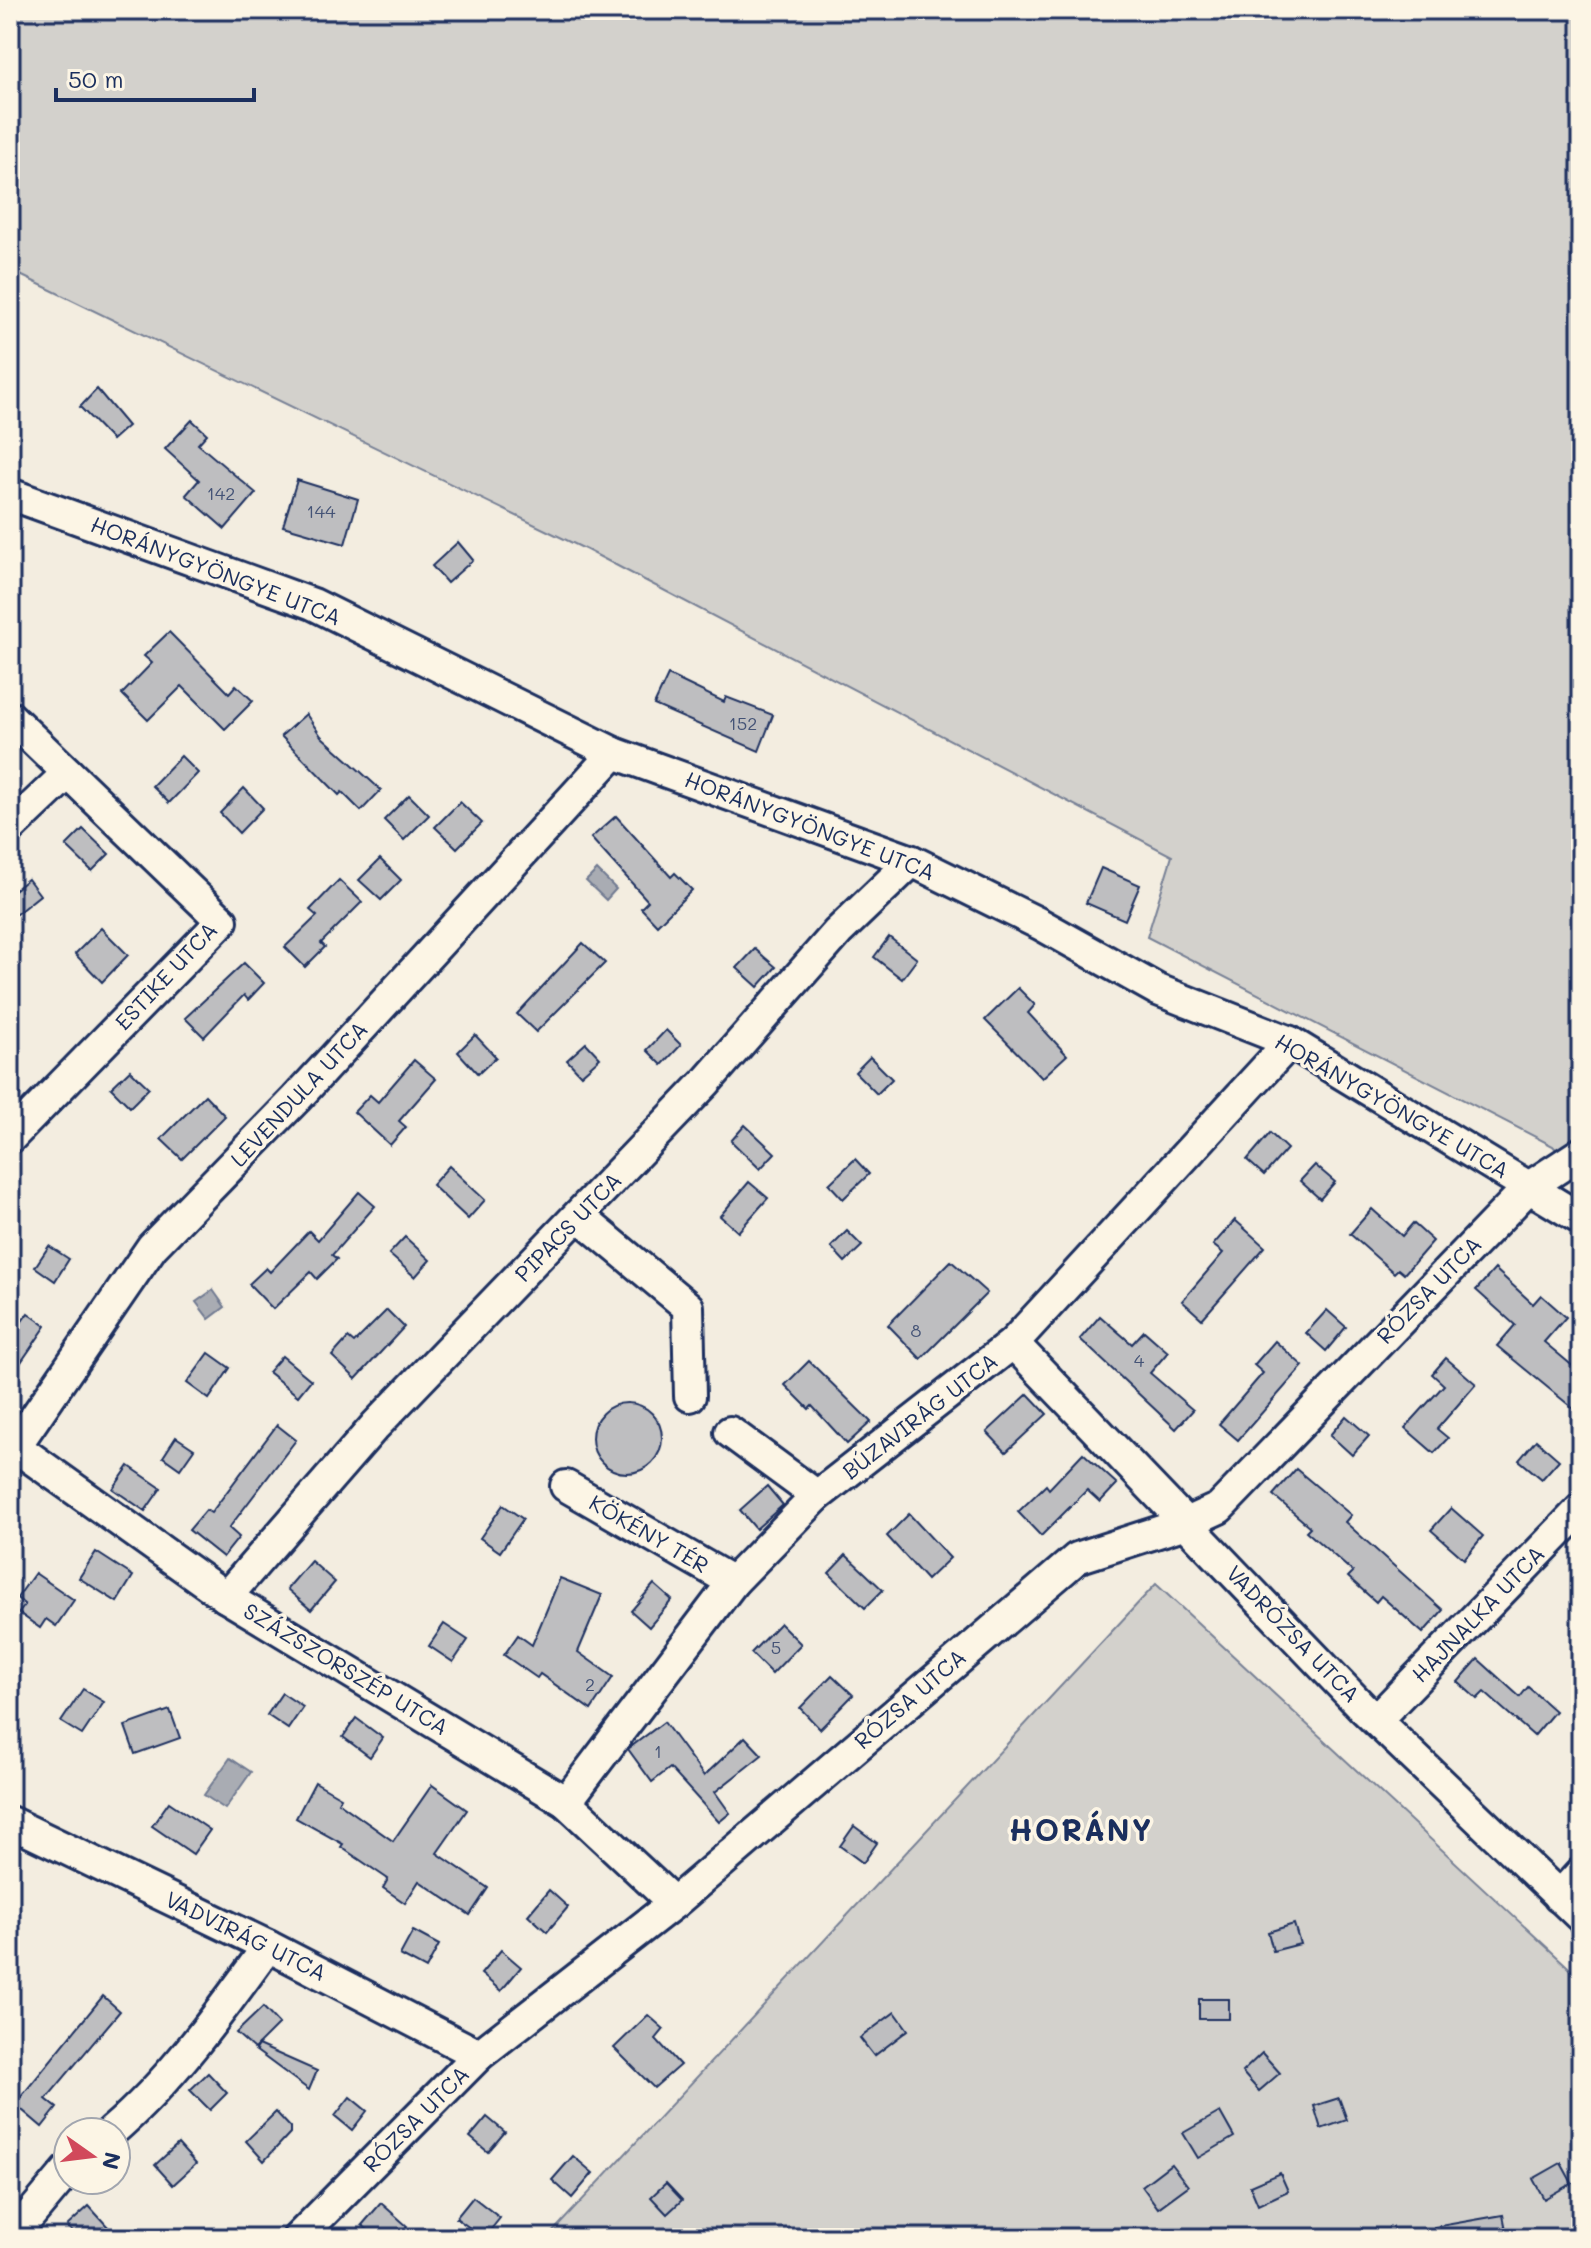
<svg xmlns="http://www.w3.org/2000/svg" width="1591" height="2248" viewBox="0 0 1591 2248" font-family="Mali,sans-serif">
<rect width="100%" height="100%" fill="#f3ede0"/>
<filter id="ink" filterUnits="userSpaceOnUse"><feTurbulence type="fractalNoise" baseFrequency=".0125" numOctaves="2"/><feDisplacementMap in="SourceGraphic" scale="16" xChannelSelector="R" yChannelSelector="G"/><feConvolveMatrix kernelMatrix="1 2 1 2 8 2 1 2 1" color-interpolation-filters="sRGB"/></filter>
<g filter="url(#ink)">
<g fill="#d3d1cc" stroke="#778095" stroke-width="2">
<polygon points="10,10 1581,10 1581,1178 1553,1146 1147,937 1172,856 587,550 10,270"/>
<polygon points="1156,1584 1581,1979 1581,2238 547,2238"/>
</g>
<g fill="#a9acb3" stroke="#707a91" stroke-width="2">
<polygon points="597,870 616,889 606,900 586,881"/>
<polygon points="213,1290 225,1307 209,1319 196,1302"/>
<polygon points="230,1758 251,1772 225,1809 204,1795"/>
</g>
<g fill="#bebec0" stroke="#1b2f5e" stroke-width="2">
<polygon points="97,389 128,426 112,440 80,407"/>
<polygon points="192,420 207,434 198,444 256,493 225,529 186,495 199,480 165,449"/>
<polygon points="297,480 358,499 345,544 283,526"/>
<polygon points="458,542 473,560 447,583 432,566"/>
<polygon points="169,632 229,693 236,685 253,701 225,729 182,686 148,720 122,694 152,663 144,656"/>
<polygon points="668,675 724,702 726,697 773,715 759,751 654,705"/>
<polygon points="306,714 321,736 381,790 361,811 342,792 339,795 281,736"/>
<polygon points="181,756 198,773 169,803 152,786"/>
<polygon points="244,788 263,808 239,833 220,813"/>
<polygon points="409,795 429,815 404,840 384,820"/>
<polygon points="460,802 482,823 457,848 435,827"/>
<polygon points="616,816 671,877 675,873 692,890 657,925 641,908 648,901 591,838"/>
<polygon points="83,829 109,854 92,871 66,846"/>
<polygon points="380,859 401,880 381,900 359,880"/>
<polygon points="1101,868 1140,885 1125,920 1086,903"/>
<polygon points="28,879 40,895 10,919 10,893"/>
<polygon points="339,880 362,902 321,943 325,947 305,967 285,947 317,916 310,910"/>
<polygon points="101,928 128,955 102,982 75,954"/>
<polygon points="889,937 917,959 902,979 874,957"/>
<polygon points="583,943 605,963 536,1032 517,1014"/>
<polygon points="755,949 776,967 758,987 737,968"/>
<polygon points="244,963 264,983 248,1000 244,995 204,1037 185,1018"/>
<polygon points="1018,988 1035,1005 1028,1013 1067,1055 1042,1078 985,1020"/>
<polygon points="666,1030 681,1045 662,1065 647,1050"/>
<polygon points="475,1035 496,1057 478,1074 458,1052"/>
<polygon points="586,1043 600,1058 581,1075 567,1060"/>
<polygon points="870,1057 892,1079 877,1094 855,1072"/>
<polygon points="414,1060 436,1079 399,1121 406,1127 390,1145 354,1112 370,1095 378,1102"/>
<polygon points="130,1070 149,1088 130,1107 111,1088"/>
<polygon points="205,1095 225,1116 182,1159 161,1139"/>
<polygon points="745,1125 775,1153 760,1169 731,1141"/>
<polygon points="1270,1133 1287,1149 1264,1175 1247,1160"/>
<polygon points="855,1159 869,1174 843,1199 829,1184"/>
<polygon points="1315,1165 1335,1182 1320,1199 1300,1181"/>
<polygon points="449,1166 485,1200 468,1219 432,1185"/>
<polygon points="749,1182 768,1198 738,1232 720,1216"/>
<polygon points="359,1192 375,1206 332,1255 337,1259 317,1279 311,1272 273,1309 249,1284 266,1268 270,1272 309,1231 318,1240"/>
<polygon points="1372,1209 1402,1236 1413,1223 1433,1241 1404,1274 1398,1269 1394,1273 1350,1234"/>
<polygon points="1235,1220 1265,1247 1202,1319 1182,1301 1223,1253 1213,1245"/>
<polygon points="847,1231 862,1246 845,1262 831,1247"/>
<polygon points="405,1237 430,1260 415,1277 389,1254"/>
<polygon points="49,1246 69,1259 55,1281 35,1267"/>
<polygon points="951,1261 987,1293 921,1359 888,1325"/>
<polygon points="1495,1269 1533,1304 1541,1295 1566,1317 1544,1342 1581,1373 1581,1415 1497,1346 1515,1325 1476,1290"/>
<polygon points="387,1310 404,1327 356,1379 332,1356 348,1338 354,1343"/>
<polygon points="1327,1310 1346,1327 1326,1351 1306,1333"/>
<polygon points="28,1313 46,1326 10,1378 10,1338"/>
<polygon points="1100,1316 1132,1344 1144,1331 1168,1352 1150,1373 1193,1410 1176,1429 1080,1339"/>
<polygon points="1275,1341 1303,1366 1238,1440 1219,1424 1263,1373 1254,1365"/>
<polygon points="209,1353 230,1368 209,1399 187,1383"/>
<polygon points="282,1356 311,1380 298,1396 268,1372"/>
<polygon points="1446,1358 1476,1384 1437,1429 1448,1438 1434,1453 1405,1428 1444,1385 1432,1374"/>
<polygon points="809,1361 871,1422 847,1444 812,1406 809,1409 785,1385"/>
<polygon points="1028,1394 1047,1414 1006,1452 987,1432"/>
<circle cx="627" cy="1438" r="35"/>
<polygon points="1346,1416 1369,1436 1352,1455 1330,1435"/>
<polygon points="277,1425 296,1440 229,1528 239,1537 223,1557 189,1530 206,1510 211,1513"/>
<polygon points="176,1437 194,1449 180,1469 163,1457"/>
<polygon points="1536,1440 1559,1460 1542,1479 1519,1460"/>
<polygon points="1083,1453 1117,1484 1100,1502 1087,1490 1041,1536 1018,1512 1046,1485 1049,1489"/>
<polygon points="129,1466 161,1488 145,1511 113,1489"/>
<polygon points="1296,1469 1351,1515 1345,1522 1443,1610 1423,1633 1381,1596 1376,1602 1348,1577 1353,1572 1306,1531 1310,1527 1273,1495"/>
<polygon points="767,1486 783,1505 756,1529 740,1510"/>
<polygon points="503,1505 523,1519 500,1552 480,1538"/>
<polygon points="1451,1508 1483,1536 1464,1559 1431,1530"/>
<polygon points="909,1514 950,1558 927,1580 887,1536"/>
<polygon points="96,1552 133,1576 117,1602 79,1578"/>
<polygon points="846,1555 883,1590 865,1608 829,1573"/>
<polygon points="311,1561 335,1582 311,1610 287,1589"/>
<polygon points="35,1573 74,1600 56,1626 46,1619 40,1628 19,1613 25,1605 17,1598"/>
<polygon points="560,1578 602,1595 578,1652 613,1677 591,1710 540,1674 537,1678 504,1655 518,1635 532,1645"/>
<polygon points="654,1584 672,1600 649,1627 631,1611"/>
<polygon points="780,1623 801,1644 772,1674 751,1653"/>
<polygon points="444,1624 468,1640 453,1662 429,1646"/>
<polygon points="1478,1659 1520,1697 1528,1687 1555,1711 1534,1736 1484,1692 1477,1699 1458,1682"/>
<polygon points="832,1675 853,1695 820,1729 800,1708"/>
<polygon points="83,1689 104,1702 82,1735 61,1722"/>
<polygon points="282,1693 303,1707 288,1729 267,1715"/>
<polygon points="170,1710 180,1738 135,1754 125,1726"/>
<polygon points="356,1718 383,1738 370,1757 343,1737"/>
<polygon points="664,1722 704,1776 745,1737 762,1755 715,1792 730,1813 719,1822 670,1768 652,1782 628,1749"/>
<polygon points="315,1782 341,1797 338,1802 393,1841 432,1785 467,1810 437,1853 488,1888 470,1915 419,1881 405,1903 383,1888 388,1879 341,1847 343,1844 296,1818"/>
<polygon points="169,1802 210,1830 193,1854 152,1826"/>
<polygon points="854,1826 877,1843 863,1863 840,1846"/>
<polygon points="549,1890 568,1907 547,1932 528,1915"/>
<polygon points="1294,1924 1300,1944 1273,1951 1268,1932"/>
<polygon points="413,1931 439,1945 426,1969 400,1955"/>
<polygon points="501,1950 521,1967 501,1991 481,1974"/>
<polygon points="103,1996 120,2011 46,2099 57,2108 42,2127 15,2104"/>
<rect x="1199" y="1999" width="30" height="20"/>
<polygon points="263,2007 279,2024 254,2049 236,2033"/>
<polygon points="895,2012 908,2030 874,2056 860,2038"/>
<polygon points="648,2015 664,2029 656,2039 680,2065 654,2088 614,2048"/>
<polygon points="258,2045 317,2071 309,2090 255,2050"/>
<polygon points="1262,2053 1280,2073 1259,2091 1242,2072"/>
<polygon points="208,2073 227,2093 210,2110 190,2090"/>
<polygon points="350,2097 367,2111 352,2130 335,2116"/>
<polygon points="1339,2098 1347,2120 1321,2129 1314,2106"/>
<polygon points="276,2112 290,2127 290,2133 264,2161 246,2141"/>
<polygon points="1220,2112 1234,2137 1198,2158 1183,2133"/>
<polygon points="487,2117 505,2132 488,2152 470,2137"/>
<polygon points="178,2144 196,2164 173,2185 155,2165"/>
<polygon points="573,2156 593,2173 572,2198 552,2180"/>
<polygon points="1561,2163 1572,2183 1544,2199 1533,2179"/>
<polygon points="1171,2164 1188,2186 1158,2208 1142,2186"/>
<polygon points="1280,2173 1288,2191 1258,2205 1250,2186"/>
<polygon points="666,2183 682,2200 667,2214 651,2197"/>
<polygon points="473,2197 500,2218 484,2238 456,2218"/>
<polygon points="381,2203 407,2226 397,2238 377,2238 362,2225"/>
<polygon points="89,2206 118,2238 78,2238 67,2226"/>
<polygon points="1503,2215 1507,2235 1435,2238 1434,2227"/>
</g>
<g fill="none" stroke-linecap="round" stroke-linejoin="round">
<defs>
<g id="minor">
<polyline points="10,494 313,604 614,753 912,861 1040,924 1158,990 1290,1042 1581,1219"/>
<polyline points="10,717 222,921 10,1138"/>
<polyline points="10,828 68,773"/>
<polyline points="579,1216 688,1307 690,1396"/>
<polyline points="1013,1343 1364,1709 1581,1917"/>
<polyline points="730,1432 817,1496"/>
<polyline points="10,1443 226,1597 566,1802 674,1903"/>
<polyline points="10,1454 152,1247 296,1099 614,753"/>
<polyline points="566,1486 733,1582"/>
<polyline points="226,1597 375,1426 705,1083 838,932 912,861"/>
<polyline points="1376,1720 1581,1509"/>
<polyline points="566,1802 733,1582 817,1496 1013,1343 1290,1042"/>
<polyline points="10,1822 268,1946 479,2055"/>
<polyline points="1559,1897 1581,1873"/>
<path d="M111,2132C172,2080 221,2011 268,1946"/>
<polyline points="11,2238 68,2170"/>
<polyline points="298,2238 479,2055 674,1903 1077,1558 1186,1523 1219,1508 1529,1187 1581,1153"/>
</g>
</defs>
<use href="#minor" stroke="#1b2f5e" stroke-width="36"/>
<use href="#minor" stroke="#fcf5e5" stroke-width="30"/>
</g>
</g>
<g text-anchor="middle" stroke-width="7" stroke-linejoin="round" paint-order="stroke">
<g font-size="18" fill="#445376">
<text x="221" y="500">142</text>
<text x="321" y="518">144</text>
<text x="743" y="730">152</text>
<text x="916" y="1337">8</text>
<text x="1139" y="1367">4</text>
<text x="776" y="1654">5</text>
<text x="590" y="1691">2</text>
<text x="658" y="1758">1</text>
</g>
<g font-size="22" fill="#1b2f5e" stroke="#fcf5e5">
<text transform="translate(216 571) rotate(21)" y="8">HORÁNYGYÖNGYE UTCA</text>
<text transform="translate(810 826) rotate(21)" y="8">HORÁNYGYÖNGYE UTCA</text>
<text transform="translate(166 976) rotate(-47)" y="8">ESTIKE UTCA</text>
<text transform="translate(299 1094) rotate(-47)" y="8">LEVENDULA UTCA</text>
<text transform="translate(1392 1106) rotate(30)" y="8">HORÁNYGYÖNGYE UTCA</text>
<text transform="translate(568 1227) rotate(-46)" y="8">PIPACS UTCA</text>
<text transform="translate(1429 1290) rotate(-46)" y="8">RÓZSA UTCA</text>
<text transform="translate(920 1416) rotate(-38)" y="8">BÚZAVIRÁG UTCA</text>
<text transform="translate(649 1534) rotate(30)" y="8">KÖKÉNY TÉR</text>
<text transform="translate(1478 1614) rotate(-46)" y="8">HAJNALKA UTCA</text>
<text transform="translate(1293 1634) rotate(46)" y="8">VADRÓZSA UTCA</text>
<text transform="translate(346 1669) rotate(31)" y="8">SZÁZSZORSZÉP UTCA</text>
<text transform="translate(910 1699) rotate(-41)" y="8">RÓZSA UTCA</text>
<text transform="translate(246 1936) rotate(26)" y="8">VADVIRÁG UTCA</text>
<text transform="translate(416 2119) rotate(-45)" y="8">RÓZSA UTCA</text>
</g>
<g font-size="30" font-weight="bold" letter-spacing="2" fill="#1b2f5e" stroke="#fcf5e5">
<text x="1081" y="1841">HORÁNY</text>
</g>
</g>
<rect width="1591" height="2248" fill="none" stroke="#fcf5e5" stroke-width="40"/>
<rect x="20" y="20" width="1551" height="2208" fill="none" stroke="#1b2f5e" stroke-width="3" filter="url(#ink)"/>
<g transform="translate(92 2156) rotate(104)"><circle r="38" fill="#fcf5e5" stroke="#a2a6af" stroke-width="2"/>
<path d="M0-6L14 30L0 20L-14 30Z" fill="#d1495b"/>
<text y="-12" font-size="22" font-weight="bold" text-anchor="middle" fill="#1b2f5e">N</text>
</g>
<path d="M56 88v12h198v-12" fill="none" stroke="#1b2f5e" stroke-width="4"/>
<text x="68" y="88" font-size="24" fill="#1b2f5e" stroke="#fcf5e5" stroke-width="6" paint-order="stroke">50 m</text>
</svg>
